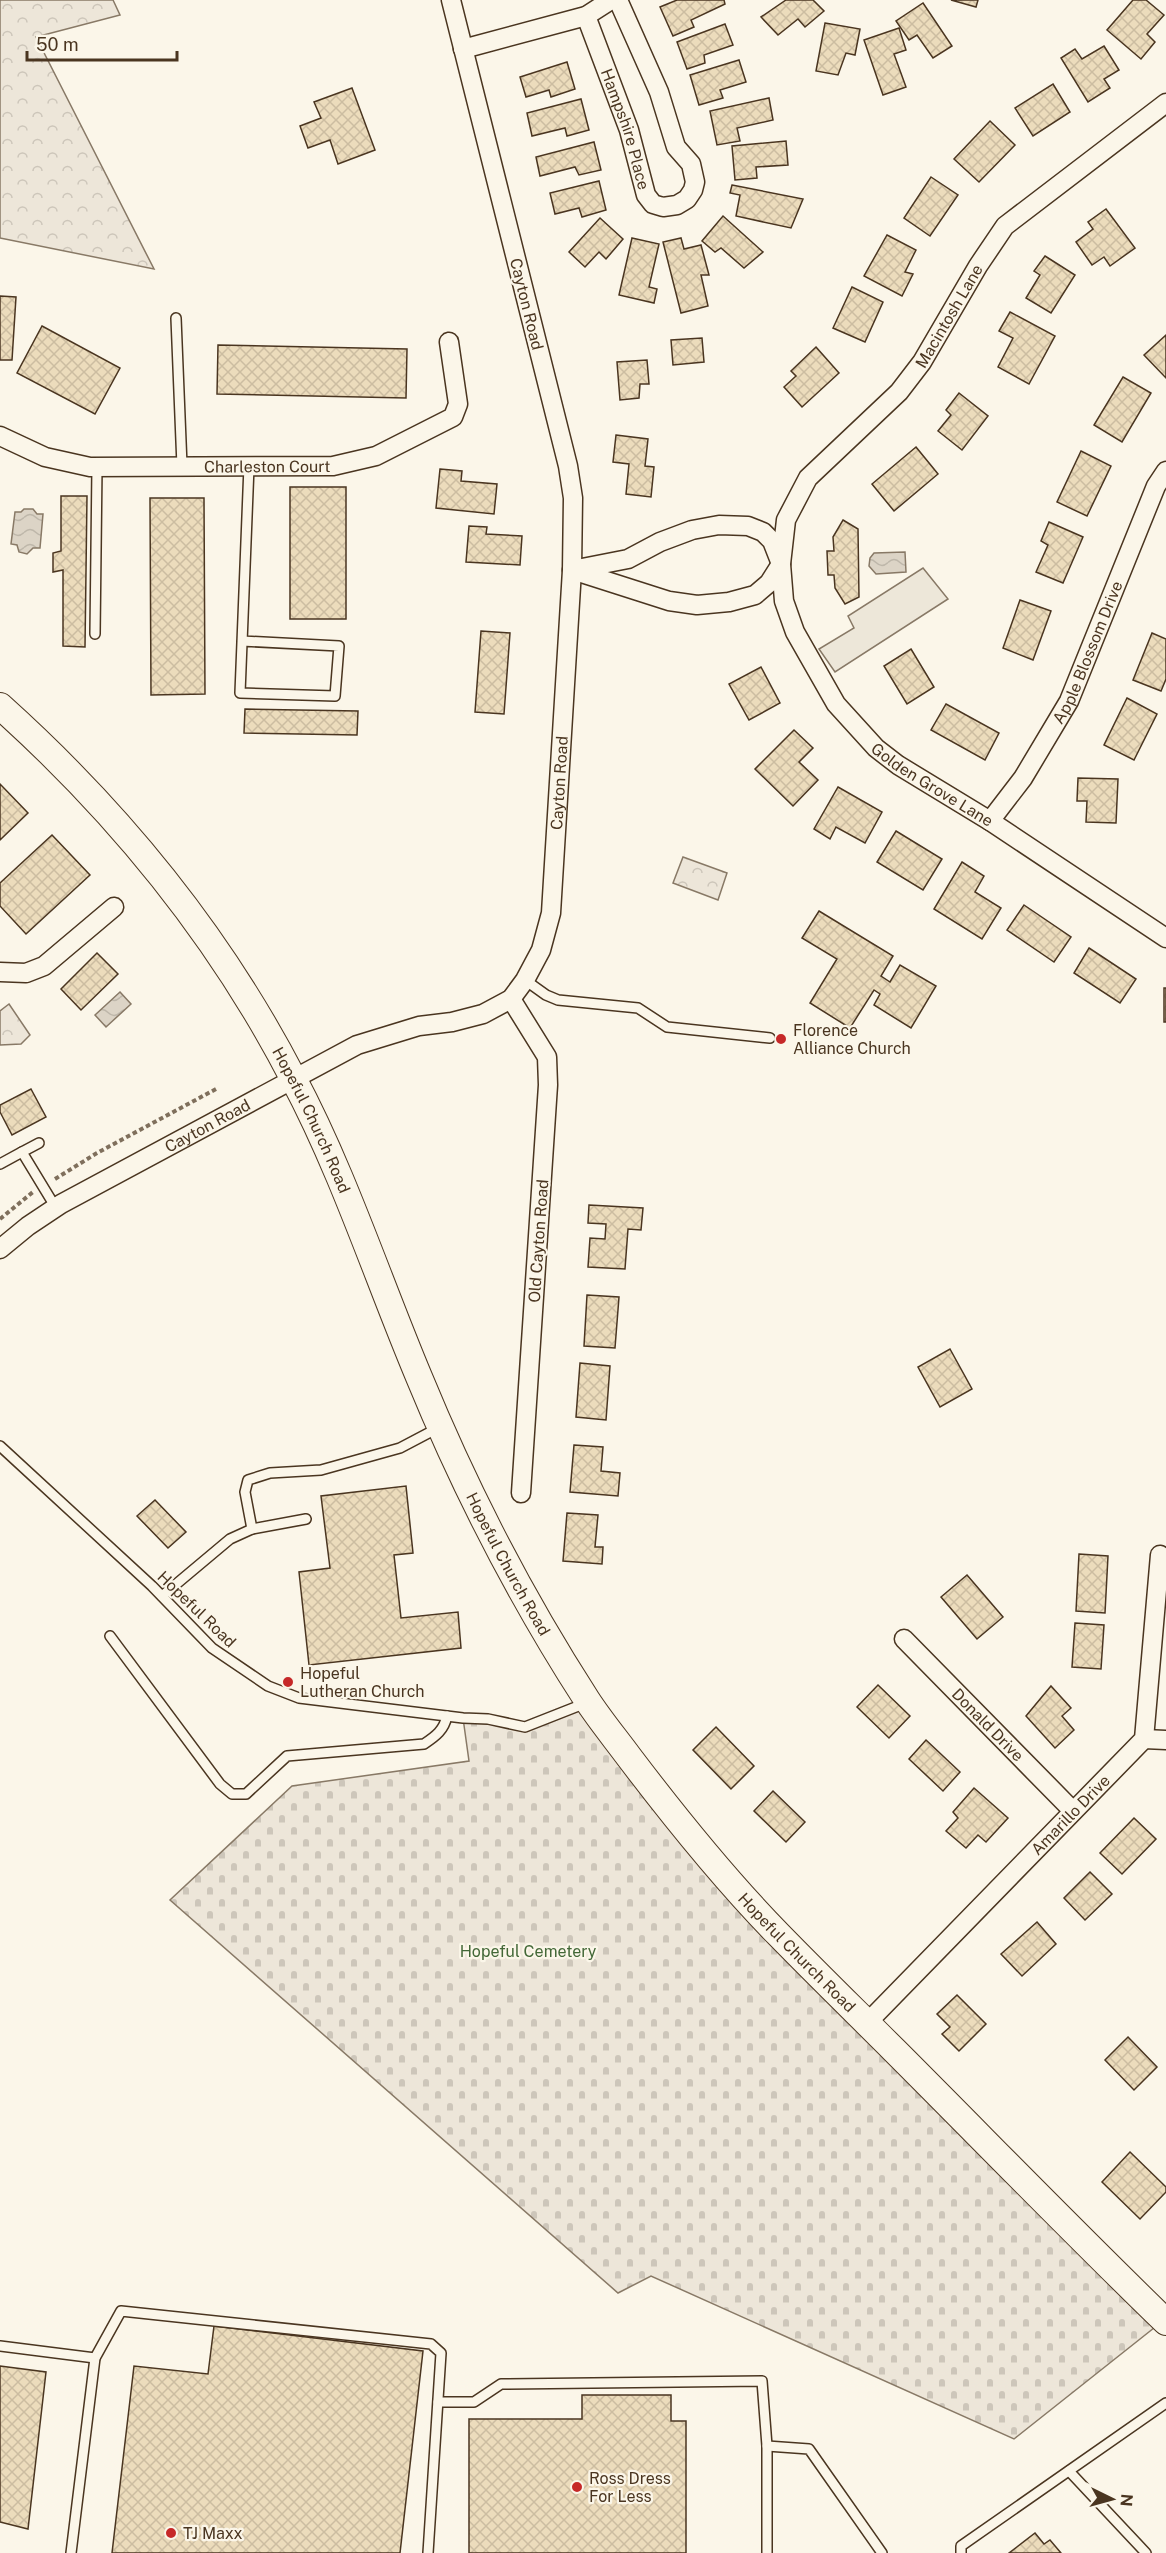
<svg xmlns="http://www.w3.org/2000/svg" width="1166" height="2553" viewBox="0 0 1166 2553" font-family="'Public Sans',sans-serif">
<defs>
<pattern id="cemetery-stones" width="16" height="16" patternUnits="userSpaceOnUse" patternTransform="scale(1.5)"><rect width="16" height="16" fill="#ede6d9"/><path d="M2 7V4a2 2 0 0 1 4 0v3zM10 15v-3a2 2 0 0 1 4 0v3z" fill="#cdc6ba"/></pattern>
<pattern id="park-crowns" width="20" height="18" patternUnits="userSpaceOnUse" patternTransform="scale(1.5)"><rect width="20" height="18" fill="#ede6d9"/><path d="M2 6a3 3 0 1 1 6 0M12 15a3 3 0 1 1 6 0" fill="none" stroke="#cdc6ba"/></pattern>
<pattern id="water-waves" width="16" height="10" patternUnits="userSpaceOnUse" patternTransform="scale(1.5)"><rect width="16" height="10" fill="#dcd4c6"/><path d="M0 5q4-4 8 0t8 0" fill="none" stroke="#beb7aa"/></pattern>
<pattern id="building-cross-hatch" width="8" height="8" patternUnits="userSpaceOnUse" patternTransform="scale(1.5)"><rect width="8" height="8" fill="#ecdcbc"/><path d="M0 0l8 8M0 8l8-8" fill="none" stroke="#ccbda1"/></pattern>
</defs>
<rect width="100%" height="100%" fill="#fbf6e9"/>
<polygon fill="url(#cemetery-stones)" stroke="#887966" stroke-width="1.5" points="588,1702 659,1796 1164,2320 1014,2439 651,2276 618,2293 170,1900 292,1786 469,1761 463,1718 525,1727"/>
<g fill="url(#park-crowns)" stroke="#887966" stroke-width="1.5">
<polygon points="0,0 113,0 120,15 36,37 154,269 0,238"/>
<polygon points="683,857 727,873 718,900 673,883"/>
<polygon points="9,1004 30,1035 21,1044 0,1045 0,1011"/>
</g>
<polygon fill="#ede7d9" stroke="#887966" stroke-width="1.5" points="923,568 948,599 835,672 819,649 854,628 848,616"/>
<g fill="url(#water-waves)" stroke="#887966" stroke-width="1.5">
<polygon points="24,509 33,509 37,514 43,514 40,548 33,548 27,554 19,552 17,545 11,544 15,512 21,512"/>
<polygon points="905,552 906,572 876,574 869,566 870,558 874,553"/>
<polygon points="120,992 131,1004 106,1027 95,1015"/>
</g>
<g fill="url(#building-cross-hatch)" stroke="#4a3520" stroke-width="1.5">
<polygon points="677,0 724,0 725,4 691,20 694,27 673,36 660,7"/>
<polygon points="786,0 813,0 824,11 805,27 798,19 778,35 761,17"/>
<polygon points="951,0 978,0 976,7"/>
<polygon points="1133,0 1146,0 1164,15 1147,34 1155,42 1141,59 1107,30"/>
<polygon points="923,3 952,46 933,58 917,35 909,40 896,21"/>
<polygon points="825,23 860,29 855,55 846,53 838,75 816,71"/>
<polygon points="725,24 733,45 704,55 705,63 687,69 677,42"/>
<polygon points="899,28 906,50 894,54 906,87 883,95 864,40"/>
<polygon points="1104,46 1119,70 1104,79 1110,88 1088,102 1061,58 1075,49 1082,59"/>
<polygon points="739,60 746,82 720,90 723,98 699,105 690,75"/>
<polygon points="567,62 575,89 551,97 549,90 526,97 520,77"/>
<polygon points="1053,84 1070,112 1033,136 1015,108"/>
<polygon points="352,88 375,150 338,164 330,140 308,148 300,126 321,118 314,102"/>
<polygon points="769,98 773,120 737,128 740,141 717,145 710,111"/>
<polygon points="581,99 589,130 567,136 565,128 532,136 527,113"/>
<polygon points="990,121 1015,145 979,182 954,159"/>
<polygon points="786,141 788,165 756,167 757,178 735,180 732,146"/>
<polygon points="594,142 601,170 579,175 575,167 540,176 536,157"/>
<polygon points="931,177 958,195 930,236 904,218"/>
<polygon points="599,181 606,210 582,217 579,208 555,214 550,193"/>
<polygon points="732,185 803,199 791,228 736,216 740,195 730,193"/>
<polygon points="1106,209 1135,248 1110,266 1104,257 1092,265 1076,242 1093,229 1088,222"/>
<polygon points="723,216 763,252 744,268 721,248 715,252 702,241"/>
<polygon points="600,218 623,239 606,259 599,252 585,267 569,252"/>
<polygon points="887,235 916,250 905,272 913,274 902,296 864,276"/>
<polygon points="632,238 659,244 649,287 657,289 654,303 619,295"/>
<polygon points="681,238 684,249 701,245 709,275 701,275 708,306 681,313 663,242"/>
<polygon points="1045,256 1075,275 1051,313 1026,298 1040,275 1034,271"/>
<polygon points="852,287 883,302 865,342 833,328"/>
<polygon points="0,296 16,297 12,360 0,360"/>
<polygon points="1010,312 1055,336 1029,384 998,367 1013,338 999,331"/>
<polygon points="42,326 120,368 95,414 17,373"/>
<polygon points="1166,335 1166,378 1144,355"/>
<polygon points="702,338 704,362 673,365 671,340"/>
<polygon points="218,345 407,349 406,398 217,394"/>
<polygon points="816,347 839,373 802,407 784,387 796,376 791,371"/>
<polygon points="647,360 649,384 640,384 639,398 620,400 617,362"/>
<polygon points="1123,377 1151,393 1122,442 1094,425"/>
<polygon points="959,393 988,416 962,450 938,431 951,415 946,410"/>
<polygon points="616,435 648,439 645,466 654,467 651,497 626,494 629,464 613,462"/>
<polygon points="916,447 938,474 894,511 872,484"/>
<polygon points="1081,451 1111,466 1087,516 1057,502"/>
<polygon points="440,469 462,471 461,481 497,484 494,514 436,508"/>
<rect x="290" y="487" width="56" height="132"/>
<polygon points="61,496 87,496 85,647 63,646 63,570 53,572 53,553 61,551"/>
<polygon points="150,498 204,498 205,694 151,695"/>
<polygon points="843,520 858,529 859,597 845,604 835,588 834,575 828,575 827,551 834,551 833,537"/>
<polygon points="1049,522 1083,537 1063,583 1036,572 1048,545 1041,541"/>
<polygon points="469,526 487,527 486,534 522,536 520,565 466,562"/>
<polygon points="1020,600 1051,611 1033,660 1003,648"/>
<polygon points="481,631 510,633 504,714 475,712"/>
<polygon points="1152,633 1166,639 1166,679 1161,691 1133,680"/>
<polygon points="911,649 934,687 907,704 884,666"/>
<polygon points="761,667 780,703 749,720 729,684"/>
<polygon points="1127,698 1157,714 1134,760 1104,745"/>
<polygon points="946,704 999,733 985,760 931,730"/>
<polygon points="245,709 358,711 357,735 244,733"/>
<polygon points="794,730 813,748 799,762 818,780 793,806 755,769"/>
<polygon points="1078,778 1118,779 1116,823 1086,822 1087,801 1077,801"/>
<polygon points="0,784 28,813 0,840"/>
<polygon points="838,787 882,812 865,843 836,827 830,839 814,829"/>
<polygon points="896,831 942,859 923,890 877,862"/>
<polygon points="52,835 90,875 26,934 0,906 0,883"/>
<polygon points="962,862 984,876 975,892 1001,908 982,939 934,909"/>
<polygon points="1024,905 1071,937 1054,962 1007,930"/>
<polygon points="819,911 893,956 881,976 890,982 900,965 936,986 911,1028 874,1005 880,994 874,990 850,1028 810,1003 837,959 802,938"/>
<polygon points="1089,948 1136,979 1120,1003 1074,973"/>
<polygon points="97,953 118,974 81,1010 61,989"/>
<rect x="1164" y="988" width="2" height="34"/>
<polygon points="31,1089 46,1117 12,1135 0,1112 0,1105"/>
<polygon points="589,1205 643,1208 641,1230 628,1229 625,1269 588,1267 590,1238 605,1239 606,1224 588,1223"/>
<polygon points="587,1295 619,1297 615,1348 584,1346"/>
<polygon points="950,1349 972,1389 940,1407 918,1367"/>
<polygon points="580,1363 610,1366 606,1420 576,1417"/>
<polygon points="574,1445 603,1447 601,1471 620,1473 618,1496 570,1492"/>
<polygon points="406,1486 413,1553 394,1555 401,1618 458,1612 461,1648 309,1665 299,1572 330,1568 321,1496"/>
<polygon points="155,1500 186,1532 168,1548 137,1516"/>
<polygon points="567,1513 598,1515 595,1547 603,1547 602,1564 563,1561"/>
<polygon points="1079,1554 1108,1556 1105,1613 1076,1611"/>
<polygon points="967,1575 1003,1617 977,1639 941,1597"/>
<polygon points="1075,1623 1104,1625 1101,1669 1072,1667"/>
<polygon points="878,1685 910,1716 889,1738 857,1707"/>
<polygon points="1051,1686 1071,1708 1062,1716 1074,1730 1055,1748 1026,1716"/>
<polygon points="716,1727 754,1766 731,1789 693,1750"/>
<polygon points="926,1740 960,1772 943,1791 909,1759"/>
<polygon points="974,1788 1008,1818 986,1842 978,1835 966,1848 946,1831 958,1818 953,1812"/>
<polygon points="773,1791 805,1822 786,1842 754,1811"/>
<polygon points="1134,1818 1156,1839 1122,1874 1100,1853"/>
<polygon points="1090,1872 1112,1894 1085,1920 1064,1898"/>
<polygon points="1037,1922 1056,1944 1022,1976 1001,1954"/>
<polygon points="957,1995 986,2024 959,2051 942,2034 950,2027 937,2014"/>
<polygon points="1128,2037 1157,2067 1134,2090 1105,2060"/>
<polygon points="1130,2152 1166,2187 1166,2192 1140,2219 1102,2182"/>
<polygon points="214,2326 423,2351 400,2553 112,2553 134,2366 208,2374"/>
<polygon points="0,2366 46,2372 28,2529 0,2522"/>
<polygon points="582,2395 671,2395 671,2421 686,2421 686,2553 469,2553 469,2419 582,2419"/>
<polygon points="1035,2533 1044,2544 1050,2540 1061,2553 1009,2553"/>
</g>
<g fill="none" stroke-linecap="round" stroke-linejoin="round">
<defs>
<g id="lane">
<polyline points="176,318 182,466"/>
<polyline points="95,634 97,467"/>
<polyline points="242,641 339,646 335,696 240,693 249,466"/>
<polyline points="525,980 546,995 558,1000 638,1008 667,1027 770,1038"/>
<polyline points="39,1143 22,1152 56,1208"/>
<polyline points="0,1164 22,1152"/>
<polyline points="0,1446 152,1586 212,1648 268,1686 299,1698 463,1718 488,1719 525,1727 586,1703"/>
<polyline points="252,1529 306,1519"/>
<polyline points="162,1596 230,1539 252,1529 245,1492 248,1480 270,1473 321,1470 400,1448 438,1428"/>
<path d="M110,1636L220,1784L232,1794H246L287,1756L424,1744C436,1736 444,1730 447,1716"/>
<polyline points="0,2346 95,2358"/>
<polyline points="438,2402 474,2402 501,2384 762,2381 767,2446 767,2553"/>
<polyline points="767,2446 809,2449 882,2553"/>
<polyline points="1069,2471 1146,2553"/>
<polyline points="71,2553 95,2358 121,2311 431,2344 441,2353 428,2553"/>
<polyline points="961,2553 961,2546 1166,2403"/>
</g>
<g id="street">
<path id="s1" d="M586,16L629,130L646,195L653,204L663,207L677,205L687,199L693,190L695,182L691,164L676,147L659,92L618,0"/>
<polyline points="463,49 586,16 611,0"/>
<path id="s2" d="M0,436L45,457L90,467L333,466L376,456L453,417L458,404L449,342"/>
<path id="s3" d="M577,569L628,559L660,542L692,530L719,525L748,526L763,532L772,541L781,564L784,601L795,632L836,704L876,748L898,765L990,821L1166,938"/>
<path id="s4" d="M572,570L669,601L697,605L729,602L755,595L769,583L781,564L786,520L808,478L899,392L922,362L978,266L1005,226L1166,103"/>
<path id="s5" d="M990,821L1023,778L1069,701L1156,486L1166,471"/>
<polyline points="0,972 26,973 44,966 114,907"/>
<polyline points="511,999 547,1057 548,1085 521,1493"/>
<path id="s6" d="M0,1249L28,1226L61,1204L357,1045L419,1026L452,1022L483,1014L511,999L525,980L541,950L551,913L572,570L573,498L568,466L451,0"/>
<path id="s7" d="M904,1639L1073,1811"/>
<polyline points="1144,1739 1166,1740"/>
<path id="s8" d="M867,2023L1144,1739L1160,1555"/>
</g>
<g id="secondary">
<path id="s9" d="M0,706C118,812 220,937 293,1078C344,1174 377,1277 419,1377C465,1489 521,1598 587,1700C600,1720 615,1738 629,1757C676,1819 725,1880 779,1935C817,1974 856,2012 894,2050C985,2141 1074,2233 1166,2322"/>
</g>
</defs>
<use href="#lane" stroke="#4a3520" stroke-width="12"/>
<use href="#street" stroke="#4a3520" stroke-width="21"/>
<use href="#secondary" stroke="#4a3520" stroke-width="28"/>
<g stroke="#7f6f5c" stroke-width="4" stroke-dasharray="4.5 3" stroke-linecap="butt">
<polyline points="55,1179 97,1153 216,1089"/>
<polyline points="0,1219 33,1192"/>
</g>
<use href="#lane" stroke="#fbf6e9" stroke-width="9"/>
<use href="#street" stroke="#fbf6e9" stroke-width="18"/>
<use href="#secondary" stroke="#fbf6e9" stroke-width="26"/>
</g>
<g fill="#c62828" stroke="#fbf6e9" stroke-width="2">
<circle cx="781" cy="1039" r="6"/>
<circle cx="288" cy="1682" r="6"/>
<circle cx="577" cy="2487" r="6"/>
<circle cx="171" cy="2533" r="6"/>
</g>
<g text-anchor="middle" stroke-width="4.5" stroke-linejoin="round" paint-order="stroke">
<g font-size="16" fill="#4a3520" stroke="#fbf6e9">
<text dy="6" stroke="none"><textPath href="#s1" startOffset="120">Hampshire Place</textPath></text>
<text transform="translate(527 304) rotate(76)" y="6">Cayton Road</text>
<text dy="6" stroke="none"><textPath href="#s4" startOffset="538">Macintosh Lane</textPath></text>
<text dy="6" stroke="none"><textPath href="#s2" startOffset="273">Charleston Court</textPath></text>
<text dy="6" stroke="none"><textPath href="#s5" startOffset="196">Apple Blossom Drive</textPath></text>
<text dy="6" stroke="none"><textPath href="#s3" startOffset="512">Golden Grove Lane</textPath></text>
<text dy="6" stroke="none"><textPath href="#s6" startOffset="800">Cayton Road</textPath></text>
<text dy="6" stroke="none"><textPath href="#s9" startOffset="522">Hopeful Church Road</textPath></text>
<text dy="6" stroke="none"><textPath href="#s6" startOffset="242">Cayton Road</textPath></text>
<text transform="translate(538 1241) rotate(-86)" y="6">Old Cayton Road</text>
<text dy="6" stroke="none"><textPath href="#s9" startOffset="1008">Hopeful Church Road</textPath></text>
<text transform="translate(197 1609) rotate(44)" y="6">Hopeful Road</text>
<text dy="6" stroke="none"><textPath href="#s7" startOffset="120">Donald Drive</textPath></text>
<text dy="6" stroke="none"><textPath href="#s8" startOffset="291">Amarillo Drive</textPath></text>
<text dy="6" stroke="none"><textPath href="#s9" startOffset="1494">Hopeful Church Road</textPath></text>
</g>
<g font-size="16" fill="#4a3520" stroke="#fbf6e9" text-anchor="start">
<text x="793" y="1036">Florence<tspan x="793" dy="18">Alliance Church</tspan></text>
<text x="300" y="1679">Hopeful<tspan x="300" dy="18">Lutheran Church</tspan></text>
<text x="589" y="2484">Ross Dress<tspan x="589" dy="18">For Less</tspan></text>
<text x="183" y="2539">TJ Maxx</text>
</g>
<g font-size="16" fill="#436837" stroke="#fbf6e9">
<text x="528" y="1957">Hopeful Cemetery</text>
</g>
</g>
<g transform="translate(1112 2499) rotate(95)" stroke="#fbf6e9" stroke-width="4.5" paint-order="stroke">
<path d="M0-4.5L10 22L0 15L-10 22Z" fill="#4a3520"/>
<text y="-9" font-size="16" font-weight="bold" text-anchor="middle" fill="#4a3520">N</text>
</g>
<path d="M27 51v9h150v-9" fill="none" stroke="#4a3520" stroke-width="3"/>
<text x="36" y="51" font-size="18" fill="#4a3520" stroke="#fbf6e9" stroke-width="4.5" paint-order="stroke">50 m</text>
</svg>
